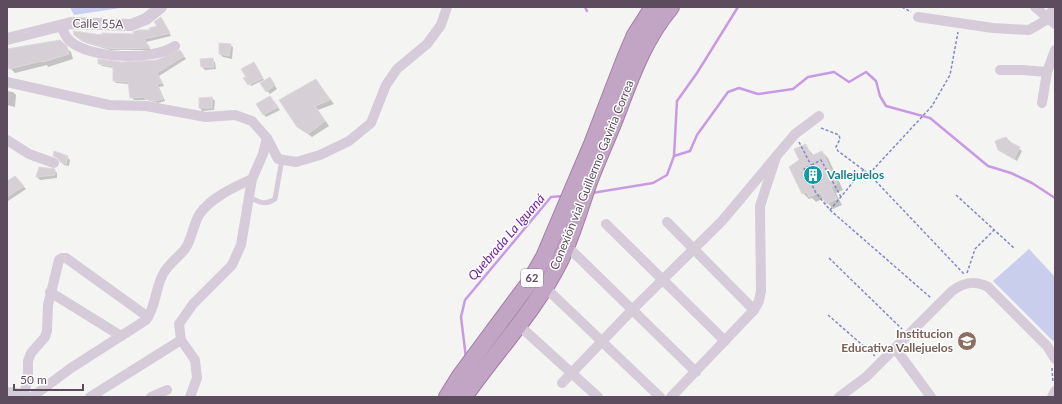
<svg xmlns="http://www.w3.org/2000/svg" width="1062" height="404" viewBox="0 0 1062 404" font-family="Lato,sans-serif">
<rect width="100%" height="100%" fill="#f4f5f3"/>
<g fill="#c8ceec">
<polygon points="70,7 127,7 74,15"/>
<polygon points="1029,249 1055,277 1055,339 1053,341 993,281"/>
</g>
<g fill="#0003">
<polygon points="161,18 171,36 146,42 151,50 110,50 86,43 74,35 135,36 158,27"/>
<polygon points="60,41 71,52 73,59 48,67 47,65 15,73 10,68 7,61 7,50"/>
<polygon points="230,45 233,47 232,59 223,57 220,54"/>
<polygon points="180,51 186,59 159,76 164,86 159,87 165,101 158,103 147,100 134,100 131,97 129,84 116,83 114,81 114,68 102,66 99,63 153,62"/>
<polygon points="212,59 215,62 216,69 205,70 202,67"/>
<polygon points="254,63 264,80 251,86 247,77"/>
<polygon points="316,80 334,104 318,110 329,126 312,137 298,127"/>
<polygon points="272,81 277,89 270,94 267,91"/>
<polygon points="7,91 13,92 16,95 15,107 7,105"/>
<polygon points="212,98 215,101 214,110 202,111 200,108 200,99"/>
<polygon points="273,100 280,110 266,117 263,114"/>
<polygon points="1006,138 1022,151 1017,161 999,150"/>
<polygon points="805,145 814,156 822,152 828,158 843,190 836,193 842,205 833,209 824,198 816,202 812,198 809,199 803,193 800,160"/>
<polygon points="54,155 67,157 70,160 69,166 64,165"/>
<polygon points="39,169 54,170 57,173 57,178 40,180 37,177"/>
<polygon points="18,181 26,189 8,201 7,183"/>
</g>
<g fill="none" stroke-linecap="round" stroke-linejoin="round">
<g stroke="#c99ae4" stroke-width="2.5">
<polyline points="585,7 587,11"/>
<polyline points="674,156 690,151 697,135 728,92 739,88 758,94 793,89 808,77 834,72 849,82 866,72 876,81 880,96 886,106 930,118 988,166 1011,173 1032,183 1055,198"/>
<polyline points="592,193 653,183 667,175 674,156 677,101 697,73 738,7"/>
<polyline points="466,358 461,317 465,300 551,197 563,196"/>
</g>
</g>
<g fill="#d6d0d6" stroke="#ddd8dc">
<polygon points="161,17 170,33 144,39 150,48 122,49 107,48 82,41 74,35 73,31 102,35 102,33 134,34 133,32 138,30 150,30 149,28 157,26 154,22"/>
<polygon points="60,40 67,46 69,54 43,62 42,61 9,69 7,63 7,49"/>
<polygon points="219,43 231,44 229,56 219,54"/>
<polygon points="180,50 184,56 157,73 162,83 157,84 163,99 155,101 145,99 144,97 130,98 128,82 113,81 113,66 98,64 98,59 122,62 157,60"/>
<polygon points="213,58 214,67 201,67 200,59"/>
<polygon points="254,62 263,78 248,85 243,78 246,77 241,69"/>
<polygon points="270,77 275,85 266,92 260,83"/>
<polygon points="316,79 330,100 315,106 325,121 308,134 297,127 279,100"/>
<polygon points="270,96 278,107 263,115 256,104"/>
<polygon points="212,97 212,108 199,108 199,98"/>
<polygon points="1006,137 1010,142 1020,147 1014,159 998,150 995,141"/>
<polygon points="806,144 811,156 822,151 837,184 831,187 837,199 826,204 820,192 809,197 807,192 802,194 789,167 799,160 794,149"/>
<polygon points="54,151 68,156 66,164 60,162 59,159 53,156"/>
<polygon points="39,167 55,169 55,175 36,177"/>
<polygon points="15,176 24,186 7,197 7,181"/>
</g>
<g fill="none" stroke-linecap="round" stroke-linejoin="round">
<defs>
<g id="trunk">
<polyline points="447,397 460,376 529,283 544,257 592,144 626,56 635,35 653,7"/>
<path d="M464,397C496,351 535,311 560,261C572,236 580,208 589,182C598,158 609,135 618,111C632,74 645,38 671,7"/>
</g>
</defs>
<use href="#trunk" stroke="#a57ca7" stroke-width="18"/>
<g stroke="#8387c7" stroke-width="1.5" stroke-dasharray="3 2" stroke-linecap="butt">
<polyline points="902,7 911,12"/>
<polyline points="821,128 839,135 840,139 836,147 838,151 869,174 964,274"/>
<polyline points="799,142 811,165"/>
<polyline points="869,174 932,106 950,75 958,32"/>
<polyline points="956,195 1014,248"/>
<polyline points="841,197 821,160 804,169 816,193 830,210 931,298"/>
<polyline points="830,210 864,169"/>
<polyline points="829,258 902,329"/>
<polyline points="967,273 975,249 994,230"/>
<polyline points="828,315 875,356"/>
<polyline points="1052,368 1053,383"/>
</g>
<path stroke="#d6cbd8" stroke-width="5" d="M249,197C259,202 265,206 275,199L282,159"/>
<g stroke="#d6cbd8" stroke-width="10">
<polyline points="1035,7 1055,24"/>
<polyline points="918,17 993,28 1029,30 1048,19 1054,7"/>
<path d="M61,25C63,31 65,37 70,41C90,59 153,61 175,46"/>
<polyline points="1000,70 1022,70 1047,72"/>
<polyline points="7,82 109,105 146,106 206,117 235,115 252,121 267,138 278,159 296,162 320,155 349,141 371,123 386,85 397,69 427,44 441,25 447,7"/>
<polyline points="1042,103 1047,72 1055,50"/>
<polyline points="7,140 29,154 54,163"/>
<polyline points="667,222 754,310"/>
<polyline points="606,224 725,341"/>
<polyline points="572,251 696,372"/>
<polyline points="549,291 660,397"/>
<polyline points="50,292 121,336"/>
<polyline points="523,329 598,397"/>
<polyline points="895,348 931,397"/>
<polyline points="562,383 632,310 722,221 795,134 819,116"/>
<polyline points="7,392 23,394"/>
<polyline points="23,397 28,379 28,361 31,353 45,337 47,331 48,305 59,260 62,258 66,258 148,317"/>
<path d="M32,397L71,368L146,320C156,307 155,289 163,274C168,264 178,258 185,249C192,239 193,225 199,215C210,198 234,187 252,179"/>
<polyline points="90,397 181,340"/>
<polyline points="151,397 167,390"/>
<polyline points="190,397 197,378 195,360 181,340 179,324 193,304 232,265 241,245 252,179 263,154 267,138"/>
<polyline points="671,397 754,310 759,301 761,291 760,206 776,157"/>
<path d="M839,397L866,377L952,291C964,282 975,280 988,287L1047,346L1055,359"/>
<polyline points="1052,397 1055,391"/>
</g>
<polyline stroke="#d6cbd8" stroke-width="12" points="7,39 71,23 131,25 146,19 161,7"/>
<use href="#trunk" stroke="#c2a4c4" stroke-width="16"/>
</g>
<defs>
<symbol id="building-disc" viewBox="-11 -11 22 22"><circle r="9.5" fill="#0f9aa8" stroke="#fff"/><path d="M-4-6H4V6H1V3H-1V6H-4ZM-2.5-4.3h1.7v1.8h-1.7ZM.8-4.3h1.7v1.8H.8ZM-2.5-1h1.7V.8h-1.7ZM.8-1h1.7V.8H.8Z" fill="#fff"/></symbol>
<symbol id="school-disc" viewBox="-11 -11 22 22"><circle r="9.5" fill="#8d6e63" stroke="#fff"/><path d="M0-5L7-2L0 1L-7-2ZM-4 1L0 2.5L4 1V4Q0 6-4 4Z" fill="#fff"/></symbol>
</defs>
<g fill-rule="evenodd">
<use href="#building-disc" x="802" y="164" width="22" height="22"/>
<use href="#school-disc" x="956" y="330" width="22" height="22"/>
</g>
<g text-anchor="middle" stroke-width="3" stroke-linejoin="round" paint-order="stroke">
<rect fill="#fff" stroke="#8e828e" stroke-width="1" x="521" y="269" width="22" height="18" rx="3"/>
<g font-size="11" font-weight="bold" fill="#5d4c5e">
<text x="532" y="282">62</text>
</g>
<g font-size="12" fill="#5d4c5e" stroke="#fff">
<text transform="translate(98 24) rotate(1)" y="4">Calle 55A</text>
<text transform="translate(592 175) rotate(-68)" y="4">Conexión vial Guillermo Gaviria Correa</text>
</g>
<g font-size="12" font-weight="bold" fill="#0d838f" stroke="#fff" text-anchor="start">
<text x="827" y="179">Vallejuelos</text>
</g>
<g font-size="12" font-weight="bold" fill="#785e54" stroke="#fff" text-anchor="end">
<text x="953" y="338">Institucion<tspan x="953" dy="14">Educativa Vallejuelos</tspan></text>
</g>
<g font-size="13" font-style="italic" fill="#721da0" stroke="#fff">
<text transform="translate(506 237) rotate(-49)" y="5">Quebrada La Iguaná</text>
</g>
</g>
<rect width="1062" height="404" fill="none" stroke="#5d4c5e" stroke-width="16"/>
<path d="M14 384v6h69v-6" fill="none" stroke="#5d4c5e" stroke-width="2"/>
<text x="20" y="384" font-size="12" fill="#5d4c5e" stroke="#ffffff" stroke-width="3" paint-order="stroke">50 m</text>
</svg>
